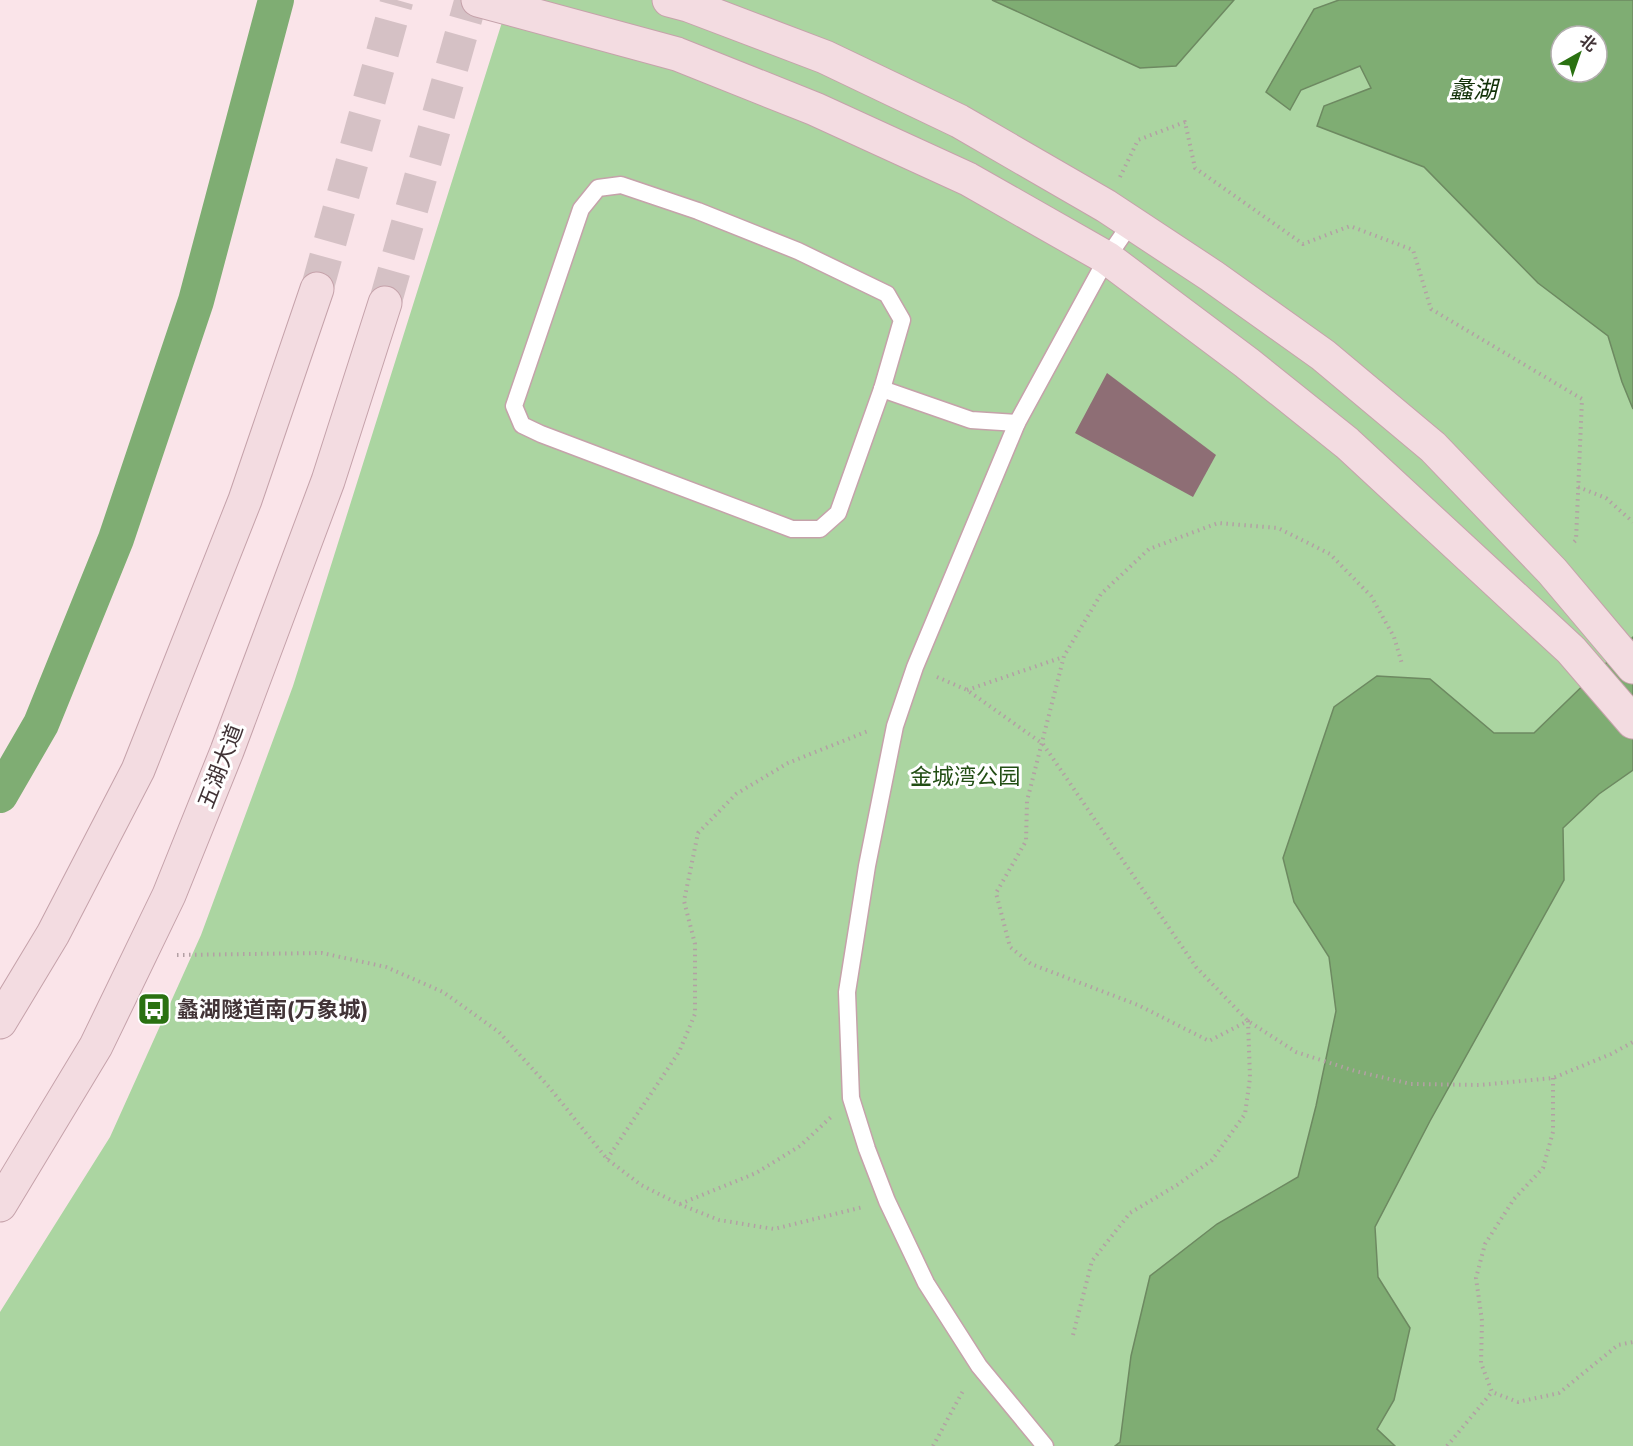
<svg xmlns="http://www.w3.org/2000/svg" width="1633" height="1446" viewBox="0 0 1633 1446" font-family="Jost,'Noto Sans SC',sans-serif">
<rect width="100%" height="100%" fill="#fae4e9"/>
<path fill="#abd5a1" fill-rule="evenodd" d="M509,0H1633V1446H0V1312L110,1137L201,935L293,686ZM1561,36H1597V72H1561Z"/>
<g fill="#7fad73" stroke="#6d8961" stroke-width="1.5" fill-rule="evenodd">
<polygon points="992,0 1234,0 1176,66 1140,68"/>
<path d="M1339,0H1633V409L1622,382L1608,336L1538,283L1424,167L1317,126L1324,106L1371,88L1360,66L1301,90L1290,110L1266,92L1314,9ZM1561,36H1597V72H1561Z"/>
<polygon points="1633,637 1633,770 1599,794 1563,828 1564,880 1430,1121 1375,1227 1378,1277 1410,1328 1394,1400 1377,1429 1395,1446 1115,1446 1120,1442 1131,1356 1150,1276 1217,1224 1298,1177 1316,1106 1336,1011 1329,957 1294,902 1283,858 1334,707 1377,676 1430,679 1494,733 1534,733"/>
</g>
<g fill="none" stroke-linecap="round" stroke-linejoin="round">
<polyline stroke="#7fad73" stroke-width="36" points="0,795 41,724 116,539 196,301 276,0"/>
</g>
<polygon fill="#8e6e75" points="1107,373 1216,455 1193,497 1075,433"/>
<g fill="none" stroke-linecap="round" stroke-linejoin="round">
<g stroke="#d5c1c5" stroke-width="33" stroke-dasharray="33 16" stroke-linecap="butt">
<polyline points="317,289 397,0"/>
<polyline points="385,303 471,0"/>
</g>
<defs>
<g id="lane">
<polygon points="621,185 698,211 798,251 887,294 902,320 882,389 838,513 820,529 792,529 541,434 522,425 514,406 581,209 598,188"/>
<polyline points="882,389 971,420 1017,423"/>
<polyline points="1045,1446 979,1366 926,1283 887,1201 867,1149 851,1098 847,992 867,866 895,726 915,667 1017,423 1107,258 1131,223"/>
</g>
<g id="secondary">
<polyline points="478,0 677,54 815,109 968,179 1107,258 1247,363 1347,443 1571,650 1633,722"/>
<polyline points="669,0 688,5 825,57 959,121 1106,206 1212,276 1323,355 1433,447 1552,571 1633,667"/>
<polyline points="0,1022 53,934 138,770 245,500 317,289"/>
<polyline points="0,1205 96,1046 169,895 227,751 328,481 385,303"/>
</g>
</defs>
<use href="#lane" stroke="#c5a2aa" stroke-width="19"/>
<use href="#secondary" stroke="#c5a2aa" stroke-width="35"/>
<g stroke="#b3a0a4" stroke-width="4" stroke-dasharray="1.5 4.5" stroke-linecap="butt">
<polyline points="1120,177 1138,140 1185,122 1195,168 1303,244 1350,226 1413,250 1431,309 1582,399 1576,540 1572,544"/>
<polyline points="1578,487 1606,498 1633,522"/>
<polyline points="937,677 967,690 1043,744 1196,967 1248,1021 1296,1052 1355,1071 1411,1084 1480,1085 1553,1078 1611,1054 1633,1042"/>
<polyline points="967,690 1063,657"/>
<polyline points="177,955 322,953 386,967 443,992 499,1032 549,1087 607,1159 641,1185 679,1204 719,1220 774,1229 863,1207"/>
<polyline points="1553,1078 1553,1132 1543,1168 1514,1199 1485,1244 1476,1278 1482,1321 1481,1363 1492,1392 1518,1402 1559,1393 1618,1345 1633,1342"/>
<polyline points="607,1159 679,1052 695,1014 695,944 684,901 698,833 736,794 788,763 868,731"/>
<polyline points="680,1204 756,1173 800,1146 831,1117"/>
<polyline points="1073,1335 1092,1261 1130,1213 1177,1185 1212,1160 1245,1114 1250,1078 1248,1021 1209,1041 1138,1005 1031,964 1010,947 996,893 1026,841 1027,801 1064,656 1101,594 1149,549 1218,523 1278,528 1330,554 1371,596 1394,637 1402,664"/>
<polyline points="933,1446 964,1389"/>
<polyline points="1447,1446 1492,1392"/>
</g>
<use href="#lane" stroke="#fff" stroke-width="16"/>
<use href="#secondary" stroke="#f3dce1" stroke-width="33"/>
</g>
<defs>
<symbol id="bus-square" viewBox="-11 -11 22 22"><rect x="-9" y="-9" width="18" height="18" rx="4" fill="#2a7111" stroke="#fff"/><path d="M-5-6H5V4H4V6H2V4H-2V6H-4V4H-5ZM-3.5-4V0h7V-4ZM-3.5 1.2v1.5H-2V1.2ZM2 1.2v1.5H3.5V1.2Z" fill="#fff"/></symbol>
</defs>
<g fill-rule="evenodd">
<use href="#bus-square" x="135" y="990" width="38" height="38"/>
</g>
<g text-anchor="middle" stroke-width="6" stroke-linejoin="round" paint-order="stroke">
<g font-size="22" fill="#423437" stroke="#fff">
<text transform="translate(220 766) rotate(-69)" y="8">五湖大道</text>
</g>
<g font-size="22" fill="#224e14" stroke="#fff">
<text x="965" y="784">金城湾公园</text>
</g>
<g font-size="22" font-weight="bold" fill="#423437" stroke="#fff" text-anchor="start">
<text x="177" y="1017">蠡湖隧道南(万象城)</text>
</g>
<g font-size="24" font-style="italic" fill="#133209" stroke="#fff">
<text x="1473" y="98">蠡湖</text>
</g>
</g>
<g transform="translate(1579 54) rotate(40)"><circle r="28" fill="#ffffff" stroke="#b3aeaf" stroke-width="1.5"/>
<path d="M0-4.5L10 22L0 15L-10 22Z" fill="#2a7111"/>
<text y="-9" font-size="16" font-weight="bold" text-anchor="middle" fill="#423437">北</text>
</g>
</svg>
